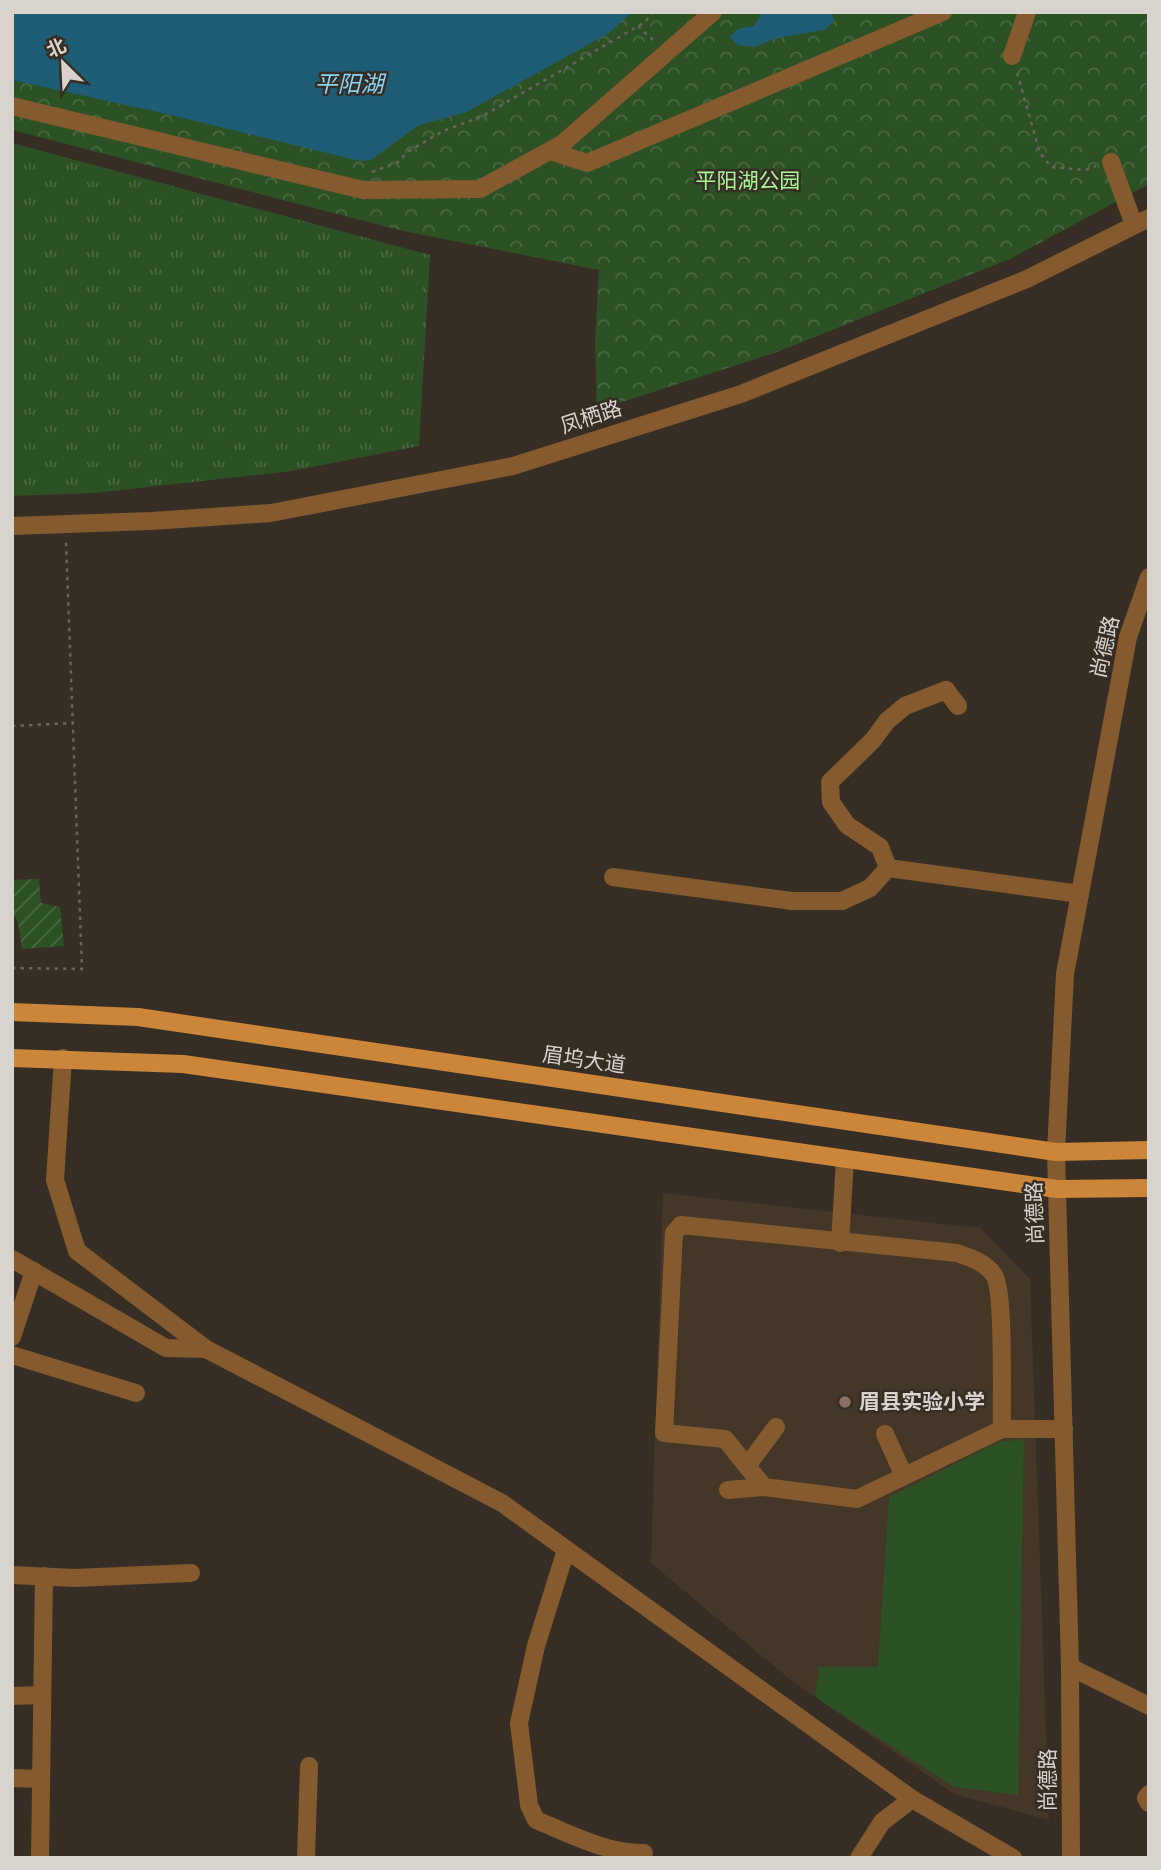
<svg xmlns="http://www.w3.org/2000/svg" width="1161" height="1870" viewBox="0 0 1161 1870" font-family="'Open Sans','Noto Sans SC',sans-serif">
<defs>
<pattern id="grass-tufts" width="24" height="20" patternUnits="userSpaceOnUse" patternTransform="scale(1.75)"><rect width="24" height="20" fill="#2c5125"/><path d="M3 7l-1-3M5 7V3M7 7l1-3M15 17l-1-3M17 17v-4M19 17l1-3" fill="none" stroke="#4a6943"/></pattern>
<pattern id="park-crowns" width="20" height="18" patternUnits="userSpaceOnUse" patternTransform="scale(1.75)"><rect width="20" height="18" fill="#2c5125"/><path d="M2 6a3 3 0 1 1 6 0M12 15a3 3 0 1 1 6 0" fill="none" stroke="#4a6943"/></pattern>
<pattern id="garden-furrows" width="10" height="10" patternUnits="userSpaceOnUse" patternTransform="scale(1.75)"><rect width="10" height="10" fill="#2c5125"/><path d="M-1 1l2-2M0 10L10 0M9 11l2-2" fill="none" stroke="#4a6943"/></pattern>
</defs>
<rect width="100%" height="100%" fill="#362e24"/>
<polygon fill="#443728" points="663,1193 980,1228 1030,1279 1049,1820 954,1794 787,1677 651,1563"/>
<polygon fill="url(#grass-tufts)" points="12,143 430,255 419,446 292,471 94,493 12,496"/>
<polygon fill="url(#park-crowns)" points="12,12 1149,12 1149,184 1012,258 777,352 597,410 595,341 599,270 399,230 12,130"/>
<polygon fill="url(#garden-furrows)" points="39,879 41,903 60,907 64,946 22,949 18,922 12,913 12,880"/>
<polygon fill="#2c5125" points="1024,1439 1018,1795 954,1787 815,1697 819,1667 878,1667 889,1497 999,1442"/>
<g fill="#1f5d76">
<polygon points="12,12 632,12 609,33 467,112 419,125 371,160 360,161 158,112 12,80"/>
<polygon points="763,12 832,12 834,21 824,30 776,38 755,47 738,45 730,37 738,29 754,26"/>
</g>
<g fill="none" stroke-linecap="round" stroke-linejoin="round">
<g stroke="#6b645c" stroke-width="2.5" stroke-dasharray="3.5 5" stroke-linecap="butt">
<polyline points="638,26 653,40"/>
<polyline points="1017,73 1040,153 1051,167 1085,170 1096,166"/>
<polyline points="372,172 398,162 409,151 443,131 481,117 645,22 653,12"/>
<polyline points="12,726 73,723"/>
<polyline points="12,968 82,969 66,542"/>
</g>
<g stroke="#855a2e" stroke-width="18">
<polyline points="1012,56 1027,12"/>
<polyline points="12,106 363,190 480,189 562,144 713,12"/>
<polyline points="550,151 587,163 943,12"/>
<polyline points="1111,162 1134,225"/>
<polyline points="12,526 151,521 271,513 513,466 741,394 1027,279 1149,218"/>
<polyline points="888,868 1080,894"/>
<polyline points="613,877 792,901 842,901 870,888 888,868 880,847 847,825 831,802 830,782 873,740 887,721 905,706 946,690 958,706"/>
<polyline points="63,1058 55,1180 77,1251 206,1349 502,1503 912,1799 1013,1858"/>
<polyline points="840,1243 845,1159"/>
<polyline points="12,1259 166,1348 206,1349"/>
<polyline points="12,1337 34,1271"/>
<polyline points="12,1355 136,1393"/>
<polyline points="885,1434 904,1476"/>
<polyline points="747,1466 776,1427"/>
<path d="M764,1487L725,1439L664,1433L674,1233L681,1225L957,1253C971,1258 985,1262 994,1275C1005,1291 1001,1402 1002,1429"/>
<polyline points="728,1490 764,1487 857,1499 1002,1429 1064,1429"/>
<path d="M566,1550L536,1646L519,1723L529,1805L536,1820C570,1834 607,1854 644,1853"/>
<polyline points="12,1575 74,1578 191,1573"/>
<polyline points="1070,1667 1149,1706"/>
<polyline points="12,1696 42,1695"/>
<polyline points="12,1778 41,1779"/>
<polyline points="1149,1794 1146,1798 1149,1803"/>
<polyline points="40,1858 44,1576"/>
<polyline points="306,1858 309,1766"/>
<polyline points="859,1858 882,1822 912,1799"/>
<polyline points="1071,1858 1070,1667 1056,1152 1065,974 1128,637 1149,577"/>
</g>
<g stroke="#cc863a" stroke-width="18">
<polyline points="12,1012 138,1017 1056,1152 1149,1150"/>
<polyline points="12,1058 183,1064 1057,1189 1149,1188"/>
</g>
</g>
<circle fill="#8d6e63" stroke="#362e24" stroke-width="2.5" cx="845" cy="1402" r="7"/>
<g text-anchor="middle" stroke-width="5" stroke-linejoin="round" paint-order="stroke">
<g font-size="21" fill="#a6f895" stroke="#362e24">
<text x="748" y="188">平阳湖公园</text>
</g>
<g font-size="21" fill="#d8d3cd" stroke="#362e24">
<text transform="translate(591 417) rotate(-18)" y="7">凤栖路</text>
<text transform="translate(1105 647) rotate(-77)" y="7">尚德路</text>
<text transform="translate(584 1060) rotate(8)" y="7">眉坞大道</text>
<text transform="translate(1035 1213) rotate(-92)" y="7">尚德路</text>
<text transform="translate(1048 1780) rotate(-90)" y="7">尚德路</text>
</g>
<g font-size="21" font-weight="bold" fill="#d8d3cd" stroke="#362e24" text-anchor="start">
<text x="859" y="1409">眉县实验小学</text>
</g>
<g font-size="23" font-style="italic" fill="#87d5f9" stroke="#362e24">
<text x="349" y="92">平阳湖</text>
</g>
</g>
<rect width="1161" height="1870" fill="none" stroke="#d8d3cd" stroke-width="28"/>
<g transform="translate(63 63) rotate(336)" stroke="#362e24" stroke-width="5" paint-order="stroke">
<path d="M0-5L12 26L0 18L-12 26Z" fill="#d8d3cd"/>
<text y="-10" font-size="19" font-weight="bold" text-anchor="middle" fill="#d8d3cd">北</text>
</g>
</svg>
